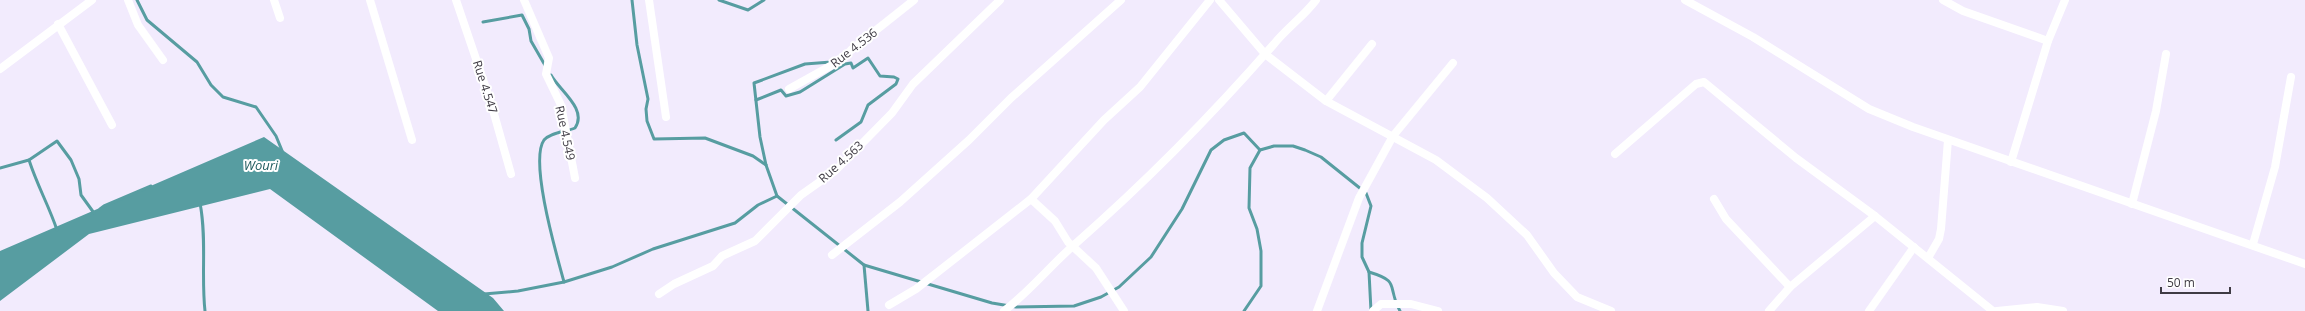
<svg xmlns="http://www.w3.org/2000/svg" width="2305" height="311" viewBox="0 0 2305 311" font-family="'Open Sans',sans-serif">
<rect width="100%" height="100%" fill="#f2ebfd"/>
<polygon fill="#579da1" points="264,137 493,298 504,311 438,311 270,189 89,234 0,301 0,251"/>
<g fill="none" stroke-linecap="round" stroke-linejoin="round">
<g stroke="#579da1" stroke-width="3">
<polyline points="137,0 147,20 197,62 211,85 223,97 256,107 276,136 283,153"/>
<polyline points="632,0 637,45 648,99 646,109 647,121 654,139 705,138 753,156 766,165"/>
<polyline points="719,0 748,10 764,0"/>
<polyline points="483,22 522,15 529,29 531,41 546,67"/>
<polyline points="831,62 805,64 754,83 760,137 766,165 777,196 864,265 992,303 1016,307 1074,306 1101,297 1119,287 1151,257 1182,209 1211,150 1224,140 1244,133 1260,150"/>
<path d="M551,75C559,90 588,109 575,128C566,132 551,132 544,140C529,161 557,256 564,282"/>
<polyline points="756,100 781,90 786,96 800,92 845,64 851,63 853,68 868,58 880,76 894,77 898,79 896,84 868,105 861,122 836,140"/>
<path d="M29,160C37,185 49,206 57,230"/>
<polyline points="0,168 29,160 57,141 71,160 79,179 81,195 94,213"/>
<path d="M200,203C207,239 201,275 205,311"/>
<polyline points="100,209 104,206 151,186"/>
<polyline points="864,265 868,311"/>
<path d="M1369,272C1402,282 1386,286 1400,311"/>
<polyline points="484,294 518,291 564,282 612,267 653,249 735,223 758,205 777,196"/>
<polyline points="1244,311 1261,286 1261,251 1257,229 1249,208 1250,168 1260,150 1274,146 1293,146 1305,150 1321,157 1366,193 1371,206 1362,243 1362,257 1369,272 1371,311"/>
</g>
<g stroke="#fff" stroke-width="8">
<polyline points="128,0 138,25 163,60"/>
<polyline points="274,0 280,18"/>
<polyline points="370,0 412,140"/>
<polyline points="456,0 491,103 511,174"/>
<polyline points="524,0 549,58 546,74 561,105 575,178"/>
<polyline points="649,0 666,117"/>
<polyline points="1219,0 1265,54 1326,101 1436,160 1487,198 1527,235 1554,273 1577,297 1611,311"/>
<polyline points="1685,0 1753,37 1869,109 1913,127 2305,264"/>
<polyline points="1943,0 1963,11 2048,41"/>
<polyline points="58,24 112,125"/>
<polyline points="0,69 92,0"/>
<polyline points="789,89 841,60 851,50 914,0"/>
<polyline points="1326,101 1372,44"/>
<polyline points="1615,154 1696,84 1704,82 1796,158 1875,216 1993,311"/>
<polyline points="2011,162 2048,41 2065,0"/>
<polyline points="1031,199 1055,221 1068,242 1096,268 1124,311"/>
<polyline points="1714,199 1726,219 1790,287"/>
<polyline points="2132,204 2156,111 2166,54"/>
<polyline points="2253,244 2275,167 2291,77"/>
<polyline points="832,255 900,202 969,140 1011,98 1121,0"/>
<polyline points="1928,258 1939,239 1941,229 1948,140"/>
<polyline points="659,294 674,284 713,266 722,256 755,241 801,195 835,171 892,113 913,84 1000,0"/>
<polyline points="889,305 916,289 1031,199 1104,120 1140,87 1210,0"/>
<path d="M1004,311C1030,291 1050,266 1074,245C1146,182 1212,115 1274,44C1287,28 1304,16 1316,0"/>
<polyline points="1317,311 1359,198 1393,136 1453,63"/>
<polyline points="1373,311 1381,304 1411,304 1438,311"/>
<polyline points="1769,311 1790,287 1875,216"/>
<polyline points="1869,311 1914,247"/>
<polyline points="1997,311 2037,307 2063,311"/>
</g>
</g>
<g text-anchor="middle" stroke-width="4" stroke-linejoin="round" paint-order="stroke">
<g font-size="12" fill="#3f3b44" stroke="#fff">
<text transform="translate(854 48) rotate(-38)" y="4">Rue 4.536</text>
<text transform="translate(485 87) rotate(72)" y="4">Rue 4.547</text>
<text transform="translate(565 133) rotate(78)" y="4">Rue 4.549</text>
<text transform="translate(841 162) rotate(-42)" y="4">Rue 4.563</text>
</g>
<g font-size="13" font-style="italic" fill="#1f5b5e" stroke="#fff">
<text x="261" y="170">Wouri</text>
</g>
</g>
<path d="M2161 287v6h69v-6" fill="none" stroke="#3f3b44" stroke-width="2"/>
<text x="2167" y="287" font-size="12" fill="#3f3b44" stroke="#ffffff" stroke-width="3" paint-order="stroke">50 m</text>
</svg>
